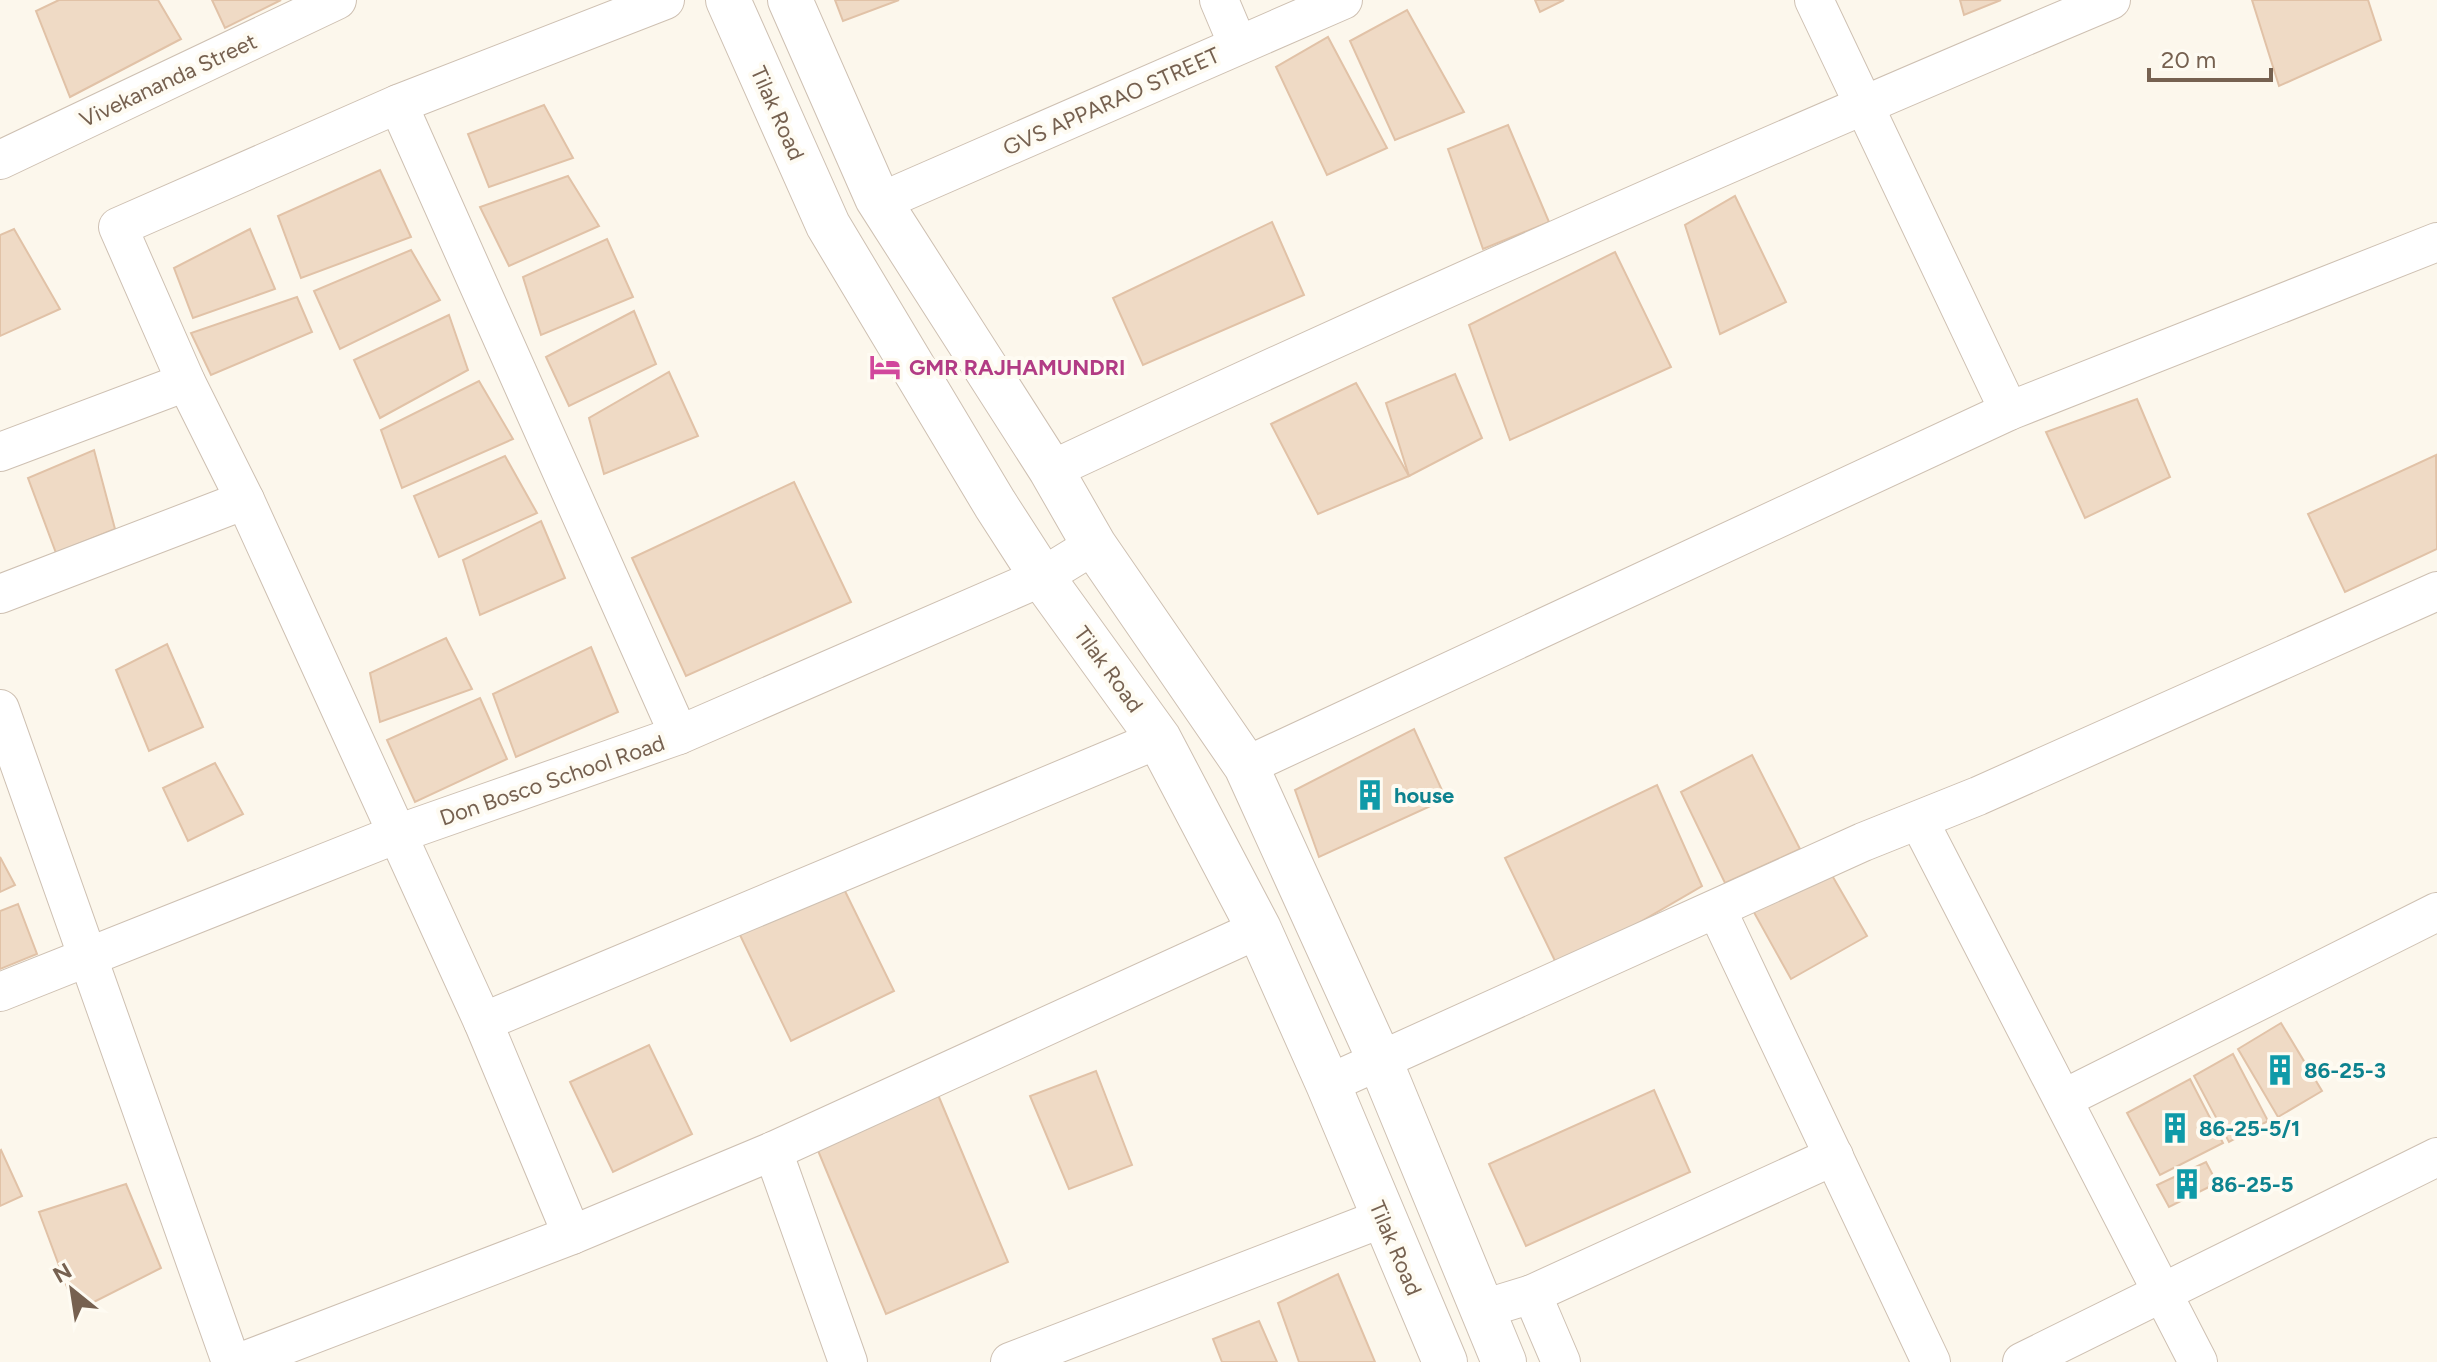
<svg xmlns="http://www.w3.org/2000/svg" width="2437" height="1362" viewBox="0 0 2437 1362" font-family="Figtree,sans-serif">
<rect width="100%" height="100%" fill="#fcf7ec"/>
<g fill="#efdac5" stroke="#e1c2a7" stroke-width="2">
<polygon points="59,0 158,0 181,39 70,97 36,11"/>
<polygon points="212,0 281,0 225,28"/>
<polygon points="835,0 899,0 843,21"/>
<polygon points="1535,0 1564,0 1540,12"/>
<polygon points="1960,0 2001,0 1964,15"/>
<polygon points="2252,0 2368,0 2381,40 2279,86"/>
<polygon points="1407,10 1464,112 1395,140 1350,41"/>
<polygon points="1328,37 1387,148 1327,175 1276,67"/>
<polygon points="544,105 573,158 489,187 468,134"/>
<polygon points="1508,125 1549,222 1483,249 1448,149"/>
<polygon points="380,170 411,237 301,278 278,216"/>
<polygon points="568,176 599,226 509,266 480,207"/>
<polygon points="1735,196 1786,302 1720,334 1685,225"/>
<polygon points="1272,222 1304,295 1143,365 1113,298"/>
<polygon points="14,229 60,309 0,336 0,235"/>
<polygon points="250,229 275,289 193,318 174,268"/>
<polygon points="607,239 633,297 541,335 523,277"/>
<polygon points="411,250 440,300 340,349 314,291"/>
<polygon points="1615,252 1671,367 1510,440 1469,325"/>
<polygon points="297,297 312,332 211,375 191,333"/>
<polygon points="634,311 656,364 569,406 546,357"/>
<polygon points="449,315 468,370 380,418 354,360"/>
<polygon points="669,372 698,436 604,474 589,418"/>
<polygon points="1455,374 1482,438 1409,476 1386,403"/>
<polygon points="479,381 513,439 402,488 381,430"/>
<polygon points="1356,383 1409,476 1318,514 1271,424"/>
<polygon points="2137,399 2170,477 2085,518 2046,432"/>
<polygon points="94,450 115,529 56,553 28,478"/>
<polygon points="2436,455 2437,549 2345,592 2308,514"/>
<polygon points="505,456 537,513 439,557 414,496"/>
<polygon points="794,482 851,602 686,676 632,558"/>
<polygon points="541,521 565,578 480,615 463,560"/>
<polygon points="446,638 472,689 380,722 370,673"/>
<polygon points="167,644 203,727 149,751 116,670"/>
<polygon points="591,647 618,712 516,757 493,694"/>
<polygon points="480,698 507,759 415,802 387,740"/>
<polygon points="1414,729 1446,799 1319,857 1295,790"/>
<polygon points="1752,755 1800,849 1725,883 1681,792"/>
<polygon points="215,763 243,814 188,841 163,788"/>
<polygon points="1657,785 1702,886 1559,969 1505,858"/>
<polygon points="0,857 15,885 0,892"/>
<polygon points="1826,865 1867,936 1791,979 1751,907"/>
<polygon points="841,883 894,991 791,1041 739,933"/>
<polygon points="18,904 37,954 0,969 0,911"/>
<polygon points="2281,1023 2322,1091 2278,1117 2238,1049"/>
<polygon points="649,1045 692,1134 613,1172 570,1082"/>
<polygon points="2233,1054 2268,1121 2229,1142 2194,1076"/>
<polygon points="1096,1071 1132,1165 1069,1189 1030,1096"/>
<polygon points="2190,1079 2223,1143 2160,1175 2127,1113"/>
<polygon points="936,1090 1008,1262 886,1314 814,1141"/>
<polygon points="1654,1090 1690,1172 1526,1246 1489,1164"/>
<polygon points="1,1150 22,1196 0,1206 0,1151"/>
<polygon points="2206,1162 2217,1183 2169,1207 2157,1185"/>
<polygon points="126,1184 161,1268 76,1311 39,1212"/>
<polygon points="1338,1274 1375,1362 1299,1362 1278,1303"/>
<polygon points="1259,1321 1277,1362 1222,1362 1213,1339"/>
</g>
<g fill="none" stroke-linecap="round" stroke-linejoin="round">
<defs>
<g id="minor">
<polyline points="1219,0 1238,45"/>
<polyline points="1814,0 2009,411"/>
<polyline points="398,104 679,735"/>
<polyline points="0,160 337,0"/>
<polyline points="880,202 1343,0"/>
<polyline points="0,452 186,382"/>
<path d="M1051,470C1401,306 1755,150 2111,0"/>
<polyline points="0,594 245,500"/>
<polyline points="0,709 231,1362"/>
<polyline points="1246,766 2009,411 2437,242"/>
<polyline points="1919,821 2198,1362"/>
<polyline points="1717,910 1931,1362"/>
<polyline points="0,992 397,834 679,735 1042,577 1094,545"/>
<polyline points="483,1022 1159,739"/>
<polyline points="1328,1084 1863,842 1978,796 2437,591"/>
<polyline points="2063,1099 2437,912"/>
<polyline points="773,1151 848,1362"/>
<polyline points="572,1235 483,1022 245,500 186,382 118,227 398,104 665,0"/>
<polyline points="1532,1294 1561,1362"/>
<polyline points="1483,1309 1532,1294 1834,1156"/>
<polyline points="241,1362 572,1235 773,1151 1259,929"/>
<polyline points="1010,1362 1383,1218"/>
<polyline points="2022,1362 2437,1157"/>
</g>
<g id="tertiary">
<polyline points="728,0 828,225 995,504 1042,577 1159,739 1259,929 1328,1084 1445,1362"/>
<polyline points="790,0 877,198 1051,470 1094,545 1246,766 1380,1061 1504,1362"/>
</g>
</defs>
<use href="#minor" stroke="#cec0b2" stroke-width="40"/>
<use href="#tertiary" stroke="#cec0b2" stroke-width="46"/>
<use href="#minor" stroke="#fff" stroke-width="38"/>
<use href="#tertiary" stroke="#fff" stroke-width="44"/>
</g>
<defs>
<symbol id="hotel-bare" viewBox="-9 -9 18 18"><path d="M-6-4.5h1.5V1H6V5H4.5V3h-9V5H-6ZM-4 0a1.8 1.8 0 1 1 3.6 0ZM.5 0V-2.5h3Q6-2.5 6 0Z" fill="#d1479c" stroke="#fefbf2" stroke-width="2.5" paint-order="stroke"/></symbol>
<symbol id="building-bare" viewBox="-9 -9 18 18"><path d="M-4-6H4V6H1V3H-1V6H-4ZM-2.5-4.3h1.7v1.8h-1.7ZM.8-4.3h1.7v1.8H.8ZM-2.5-1h1.7V.8h-1.7ZM.8-1h1.7V.8H.8Z" fill="#0f9aa8" stroke="#fefbf2" stroke-width="2.5" paint-order="stroke"/></symbol>
</defs>
<g fill-rule="evenodd">
<use href="#hotel-bare" x="863" y="345" width="44" height="44"/>
<use href="#building-bare" x="1348" y="773" width="44" height="44"/>
<use href="#building-bare" x="2258" y="1048" width="44" height="44"/>
<use href="#building-bare" x="2153" y="1106" width="44" height="44"/>
<use href="#building-bare" x="2165" y="1162" width="44" height="44"/>
</g>
<g text-anchor="middle" stroke-width="8" stroke-linejoin="round" paint-order="stroke">
<g font-size="22" fill="#766150" stroke="#fefbf2">
<text transform="translate(168 80) rotate(-25)" y="8">Vivekananda Street</text>
<text transform="translate(1111 101) rotate(-24)" y="8">GVS APPARAO STREET</text>
<text transform="translate(778 113) rotate(66)" y="8">Tilak Road</text>
<text transform="translate(1109 669) rotate(54)" y="8">Tilak Road</text>
<text transform="translate(552 780) rotate(-19)" y="8">Don Bosco School Road</text>
<text transform="translate(1396 1248) rotate(67)" y="8">Tilak Road</text>
</g>
<g font-size="22" font-weight="bold" fill="#b23c85" stroke="#fefbf2" text-anchor="start">
<text x="909" y="375">GMR RAJHAMUNDRI</text>
</g>
<g font-size="22" font-weight="bold" fill="#0d838f" stroke="#fefbf2" text-anchor="start">
<text x="1394" y="803">house</text>
<text x="2304" y="1078">86-25-3</text>
<text x="2199" y="1136">86-25-5/1</text>
<text x="2211" y="1192">86-25-5</text>
</g>
</g>
<g transform="translate(72 1290) rotate(330)" stroke="#fefbf2" stroke-width="6" paint-order="stroke">
<path d="M0-6L14 30L0 20L-14 30Z" fill="#766150"/>
<text y="-12" font-size="22" font-weight="bold" text-anchor="middle" fill="#766150">N</text>
</g>
<path d="M2149 68v12h122v-12" fill="none" stroke="#766150" stroke-width="4"/>
<text x="2161" y="68" font-size="24" fill="#766150" stroke="#fefbf2" stroke-width="6" paint-order="stroke">20 m</text>
</svg>
